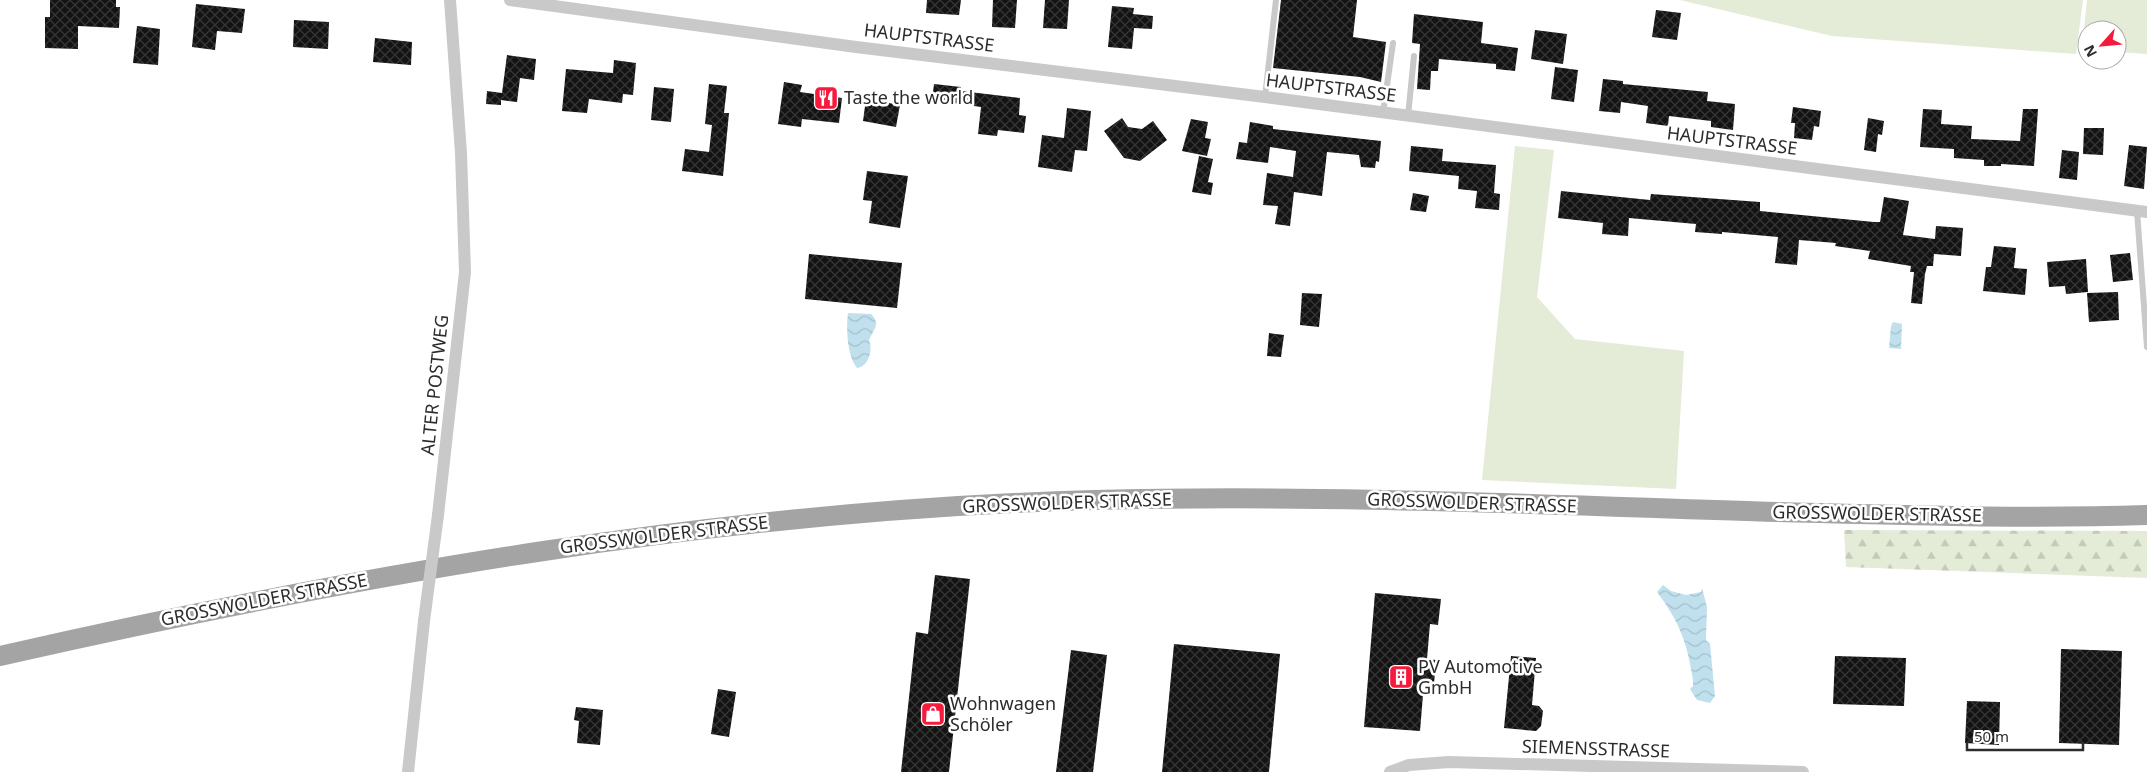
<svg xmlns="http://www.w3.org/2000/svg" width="2147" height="772" viewBox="0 0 2147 772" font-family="'Noto Sans',sans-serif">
<defs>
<pattern id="forest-firs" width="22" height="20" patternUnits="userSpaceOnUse" patternTransform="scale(1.25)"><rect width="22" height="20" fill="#e4ebd7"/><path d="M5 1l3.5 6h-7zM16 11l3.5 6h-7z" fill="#c4cab9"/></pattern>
<pattern id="water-waves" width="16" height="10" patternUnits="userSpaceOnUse" patternTransform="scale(1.25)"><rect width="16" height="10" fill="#c0e0ee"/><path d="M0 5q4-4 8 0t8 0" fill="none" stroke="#a5c0cc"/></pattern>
<pattern id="building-cross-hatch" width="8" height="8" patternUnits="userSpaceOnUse" patternTransform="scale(1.25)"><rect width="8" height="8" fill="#131313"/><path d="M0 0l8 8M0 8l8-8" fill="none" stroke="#363636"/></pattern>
</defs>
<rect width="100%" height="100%" fill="#fff"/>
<g fill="#e4ebd7">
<polygon points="1680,0 2083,0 2076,54 1832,36"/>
<polygon points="2087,0 2147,0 2147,54 2117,52 2117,30 2087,30 2087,49 2082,48"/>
<polygon points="1515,146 1554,150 1537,297 1575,339 1684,351 1676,489 1482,480"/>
</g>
<polygon fill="url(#forest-firs)" points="1844,530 2147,531 2147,578 1846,567"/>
<g fill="url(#water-waves)">
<path d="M848,313L871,314C881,324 874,329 869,340C873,350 869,366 857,368C847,356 846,328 848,313Z"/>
<polygon points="1893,322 1902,324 1901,349 1889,348 1891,326"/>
<path d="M1663,585L1671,591L1686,595L1701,592L1702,588L1707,607L1706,640L1710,644L1715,696L1710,703L1697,700L1690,689L1693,686V680C1687,642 1680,623 1657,592Z"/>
</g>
<g fill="url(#building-cross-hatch)">
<polygon points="50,0 116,0 116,7 120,7 119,28 78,26 78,49 45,48 45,17 50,17"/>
<polygon points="927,0 961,0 959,15 926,13"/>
<polygon points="993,0 1017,0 1015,28 992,27"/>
<polygon points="1045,0 1069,0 1067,29 1043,28"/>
<polygon points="1281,0 1357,0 1353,37 1386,42 1381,82 1360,77 1273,68"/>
<polygon points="196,4 245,9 242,33 217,31 215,50 192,47"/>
<polygon points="1112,6 1134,8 1133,14 1153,16 1152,29 1134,28 1132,49 1108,47"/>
<polygon points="1656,10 1681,13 1677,40 1652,37"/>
<polygon points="1414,14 1483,22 1481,43 1518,48 1515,71 1496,69 1496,64 1439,59 1438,71 1431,71 1430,90 1417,89 1420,44 1412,43"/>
<polygon points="294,20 329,22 328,49 293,47"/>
<polygon points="137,26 160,29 158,65 133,63"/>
<polygon points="1535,30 1567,34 1563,64 1531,59"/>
<polygon points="375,38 412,42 411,65 373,62"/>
<polygon points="507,55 536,59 534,80 520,78 517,102 501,100 501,105 486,104 487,91 502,93"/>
<polygon points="614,60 636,63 633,95 623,94 622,103 589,99 587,113 562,111 566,69 613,73"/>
<polygon points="1555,67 1578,70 1574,102 1551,99"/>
<polygon points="1603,79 1623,81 1623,84 1708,92 1707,101 1735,104 1733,130 1711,127 1711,121 1669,116 1668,126 1646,123 1648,106 1621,102 1620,113 1599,111"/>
<polygon points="784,82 802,85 800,92 842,98 839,123 802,119 801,127 778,124"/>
<polygon points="709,84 727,86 724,113 729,113 723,176 682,171 685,149 709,152 712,125 705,124"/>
<polygon points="934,84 961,87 961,91 1020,98 1019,115 1026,116 1024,133 998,130 997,136 978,134 981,107 932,100"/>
<polygon points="654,87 674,89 671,122 651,120"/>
<polygon points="866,99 900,105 896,127 863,121"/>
<polygon points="1793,107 1821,111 1819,127 1814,126 1812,140 1794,138 1795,123 1791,123"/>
<polygon points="1067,108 1091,111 1087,151 1075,150 1072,172 1038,167 1042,135 1064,138"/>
<polygon points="1923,109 1942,110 1941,124 1972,126 1971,139 2020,141 2023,109 2038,109 2034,166 2001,164 2001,166 1984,166 1984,160 1954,158 1954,149 1920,147"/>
<polygon points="1122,118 1128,127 1142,129 1153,121 1167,140 1140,161 1124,158 1104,131"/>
<polygon points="1868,118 1884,121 1882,135 1878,134 1876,152 1864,150"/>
<polygon points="1191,119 1208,122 1205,138 1211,139 1207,156 1182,151"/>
<polygon points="1250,122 1273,126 1273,129 1381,141 1379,162 1376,161 1375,168 1361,167 1359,155 1327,152 1322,196 1294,192 1290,226 1275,224 1278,206 1263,205 1267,173 1293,177 1296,151 1270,147 1268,163 1236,159 1239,142 1247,143"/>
<polygon points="2084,128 2104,128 2103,155 2083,154"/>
<polygon points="2129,145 2147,147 2144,189 2124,186"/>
<polygon points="1411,146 1443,149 1442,161 1496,165 1494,193 1500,194 1499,210 1475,208 1477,191 1458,189 1459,176 1409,171"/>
<polygon points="2062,150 2079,152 2077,180 2059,178"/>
<polygon points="1199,156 1213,159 1208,182 1213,183 1211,195 1192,192"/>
<polygon points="867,171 908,176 900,228 869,223 872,201 863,200"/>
<polygon points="1561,191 1650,200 1651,194 1760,202 1760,211 1874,222 1880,222 1884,197 1909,201 1903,235 1935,239 1936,226 1963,228 1961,256 1934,254 1933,266 1927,266 1925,274 1922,304 1911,303 1914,272 1910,272 1911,266 1868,259 1870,251 1835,246 1836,243 1799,240 1797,265 1775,263 1778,237 1722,232 1722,234 1695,232 1696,224 1629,218 1628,236 1602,234 1603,223 1558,218"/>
<polygon points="1413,193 1429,196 1426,212 1410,210"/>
<polygon points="1994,246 2016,248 2014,268 2027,269 2025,295 1983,291 1986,267 1991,267"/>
<polygon points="2130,253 2133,280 2113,282 2110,255"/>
<polygon points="809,254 902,263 897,308 805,299"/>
<polygon points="2086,259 2088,292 2066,294 2065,286 2049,287 2047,262"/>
<polygon points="2118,292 2119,320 2089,322 2087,293"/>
<polygon points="1302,293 1322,294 1319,327 1300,325"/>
<polygon points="1269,333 1284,335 1281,357 1267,356"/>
<polygon points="935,575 970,579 949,772 901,772 916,632 928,634"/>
<polygon points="1375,593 1441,599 1438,625 1430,624 1427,659 1436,660 1433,696 1423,695 1420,731 1364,727"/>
<polygon points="1174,644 1280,654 1269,772 1162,772"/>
<polygon points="2061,649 2122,651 2119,745 2059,743"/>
<polygon points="1071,650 1107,655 1093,772 1056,772"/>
<polygon points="1511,656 1536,658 1532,705 1539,706 1543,711 1541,726 1536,731 1504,728"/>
<polygon points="1835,656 1906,658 1904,706 1833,704"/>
<polygon points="718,689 736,692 729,737 711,734"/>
<polygon points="1967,701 2000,702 1999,745 1965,743"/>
<polygon points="576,707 603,710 600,745 577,743 579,721 574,720"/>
</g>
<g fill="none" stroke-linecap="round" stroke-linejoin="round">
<g stroke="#c9c9c9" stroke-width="6">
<polyline points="1265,97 1276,0"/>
<polyline points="1383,113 1393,43"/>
<polyline points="1408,116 1414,56"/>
<polyline points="2137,211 2147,347"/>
</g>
<g stroke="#c9c9c9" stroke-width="12">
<polyline points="510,0 856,47 1265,97 2147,212"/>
<polyline points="438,515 465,272 461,153 450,0"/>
<polyline points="408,772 424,621"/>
<polyline points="1390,772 1409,765 1449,762 1803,772"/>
</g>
<path stroke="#a4a4a4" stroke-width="20" d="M0,656C361,574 724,510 1094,500C1322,494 1550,505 1778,512C1901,515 2024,519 2147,515"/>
<polyline stroke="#c9c9c9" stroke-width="12" points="424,621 438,515"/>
</g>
<defs>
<symbol id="restaurant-square" viewBox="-11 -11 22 22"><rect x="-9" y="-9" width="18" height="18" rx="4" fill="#f61a3d" stroke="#fff"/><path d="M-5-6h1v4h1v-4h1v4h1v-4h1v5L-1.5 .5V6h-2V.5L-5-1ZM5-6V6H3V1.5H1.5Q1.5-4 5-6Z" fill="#fff"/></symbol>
<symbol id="building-square" viewBox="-11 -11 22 22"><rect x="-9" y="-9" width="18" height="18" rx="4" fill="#f61a3d" stroke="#fff"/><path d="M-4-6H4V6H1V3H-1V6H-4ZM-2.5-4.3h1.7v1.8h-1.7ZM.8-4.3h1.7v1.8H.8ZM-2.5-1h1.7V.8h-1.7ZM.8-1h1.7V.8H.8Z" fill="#fff"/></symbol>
<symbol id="shop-square" viewBox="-11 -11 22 22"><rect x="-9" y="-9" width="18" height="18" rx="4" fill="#f61a3d" stroke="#fff"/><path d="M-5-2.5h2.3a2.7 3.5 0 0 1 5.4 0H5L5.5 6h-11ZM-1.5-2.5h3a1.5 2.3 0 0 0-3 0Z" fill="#fff"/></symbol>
</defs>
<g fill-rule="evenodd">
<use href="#restaurant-square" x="812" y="84" width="28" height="28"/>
<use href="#building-square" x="1387" y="663" width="28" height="28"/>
<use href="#shop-square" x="919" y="700" width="28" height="28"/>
</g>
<g text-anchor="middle" stroke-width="5" stroke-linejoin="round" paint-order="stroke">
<g font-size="18" fill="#2c2c2c" stroke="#fff">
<text transform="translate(929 38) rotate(7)" y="6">HAUPTSTRASSE</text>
<text transform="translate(1331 88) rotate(7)" y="6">HAUPTSTRASSE</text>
<text transform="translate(1732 141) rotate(7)" y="6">HAUPTSTRASSE</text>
<text transform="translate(435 385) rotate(-84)" y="6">ALTER POSTWEG</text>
<text transform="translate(1067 503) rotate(-2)" y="6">GROSSWOLDER STRASSE</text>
<text transform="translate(1472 503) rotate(2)" y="6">GROSSWOLDER STRASSE</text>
<text transform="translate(1877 514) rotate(1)" y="6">GROSSWOLDER STRASSE</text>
<text transform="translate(664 535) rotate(-7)" y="6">GROSSWOLDER STRASSE</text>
<text transform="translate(264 600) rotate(-11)" y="6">GROSSWOLDER STRASSE</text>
<text transform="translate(1596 749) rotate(2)" y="6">SIEMENSSTRASSE</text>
</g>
<g font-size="18" fill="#2c2c2c" stroke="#fff" text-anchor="start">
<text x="844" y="104">Taste the world</text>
<text x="1418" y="673">PV Automotive<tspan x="1418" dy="21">GmbH</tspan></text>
<text x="950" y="710">Wohnwagen<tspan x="950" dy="21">Schöler</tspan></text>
</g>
</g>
<g transform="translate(2102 45) rotate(243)"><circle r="24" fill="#ffffff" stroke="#ababab"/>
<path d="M0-4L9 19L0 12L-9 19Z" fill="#f61a3d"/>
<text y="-8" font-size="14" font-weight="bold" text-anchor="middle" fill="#2c2c2c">N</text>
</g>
<path d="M1967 742v8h116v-8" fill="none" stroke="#2c2c2c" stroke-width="2.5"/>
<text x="1974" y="742" font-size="15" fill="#2c2c2c" stroke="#ffffff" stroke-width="4" paint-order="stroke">50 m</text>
</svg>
